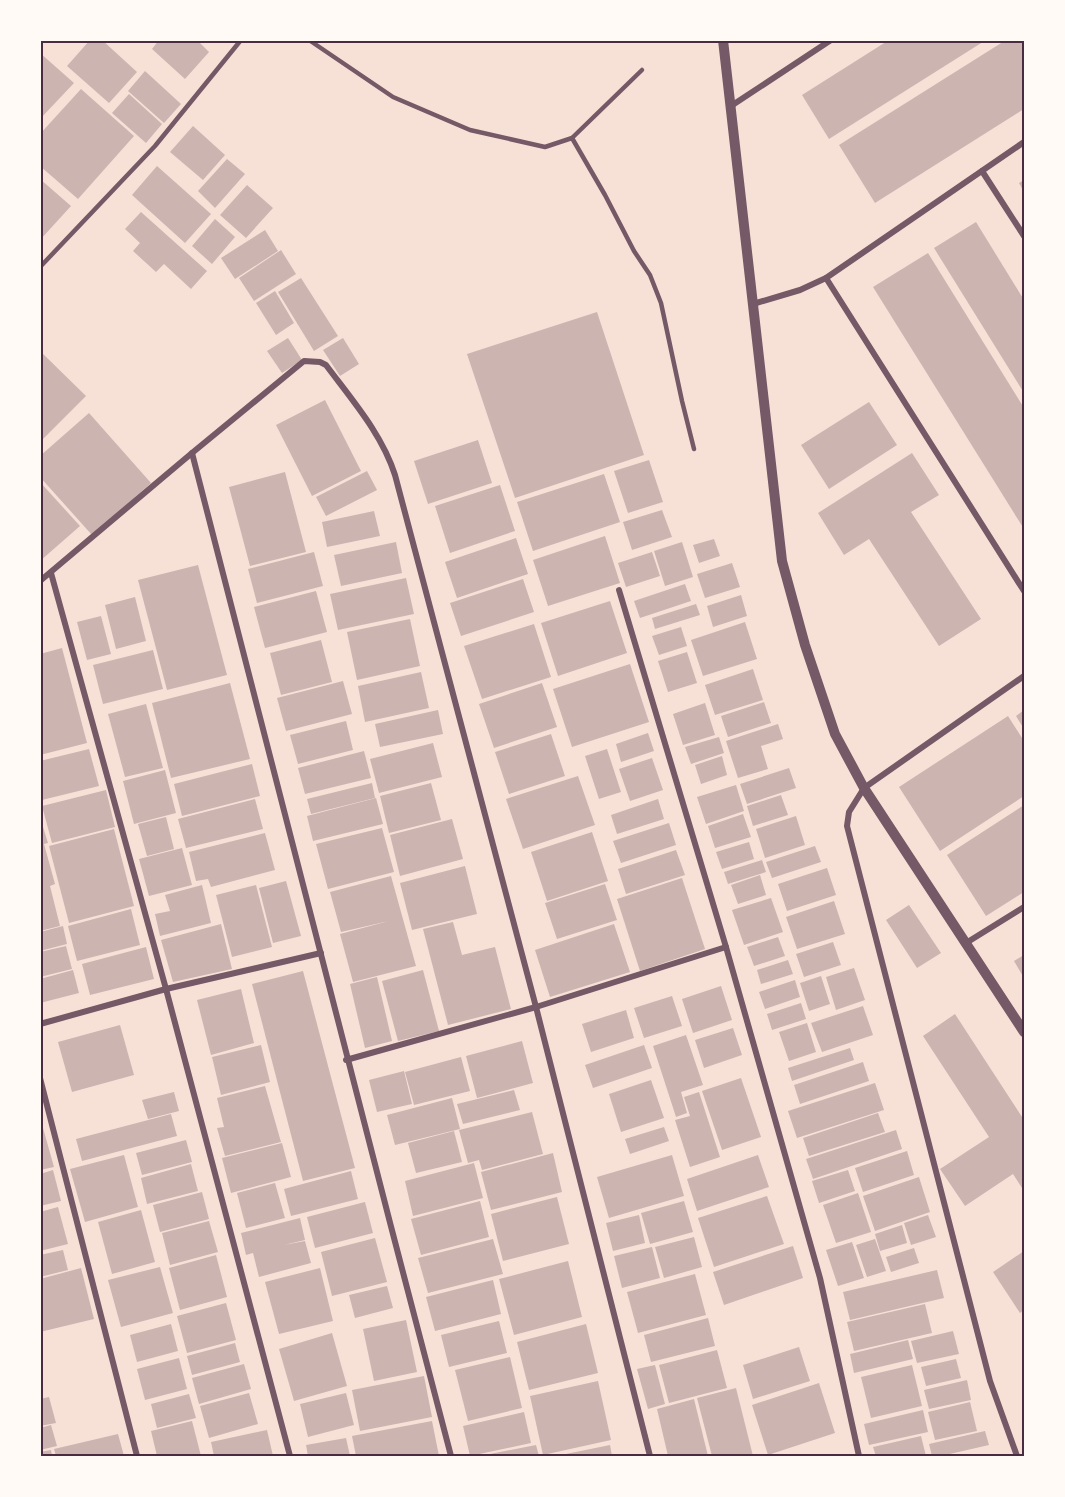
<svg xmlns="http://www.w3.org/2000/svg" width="1065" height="1497" viewBox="0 0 1065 1497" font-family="'Fira Sans Condensed',sans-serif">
<rect width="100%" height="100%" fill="#f7e1d7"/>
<g fill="#ccb4b1">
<polygon points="90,40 102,40 137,72 109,103 67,66"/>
<polygon points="159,40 197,40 209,52 185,79 152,49"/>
<polygon points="889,40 986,40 829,139 802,95"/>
<polygon points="1006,40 1024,40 1024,109 875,203 839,145"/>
<polygon points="40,53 74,83 40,119"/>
<polygon points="145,71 181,104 164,123 128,91"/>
<polygon points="81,89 134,136 78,199 40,166 40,134"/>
<polygon points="129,94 162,124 146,143 112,113"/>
<polygon points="193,126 225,155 203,180 170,152"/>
<polygon points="227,159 245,174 215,208 198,191"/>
<polygon points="157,166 211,214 185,243 132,195"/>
<polygon points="40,179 71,206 40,240"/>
<polygon points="1024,180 1024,192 1019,183"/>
<polygon points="247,185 273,208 246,238 220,215"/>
<polygon points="141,212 207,271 191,289 164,264 156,272 133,251 140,243 125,229"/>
<polygon points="215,219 235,237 212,264 192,246"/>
<polygon points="976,222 1024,300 1024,393 934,248"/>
<polygon points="265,230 278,251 235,279 221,258"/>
<polygon points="281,250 296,274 254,301 239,278"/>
<polygon points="928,253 1024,408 1024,529 873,287"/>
<polygon points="301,278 338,336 314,351 278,292"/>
<polygon points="275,291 294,323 276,335 256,303"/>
<polygon points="597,312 644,455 515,498 467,354"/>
<polygon points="288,338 302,360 282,373 267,351"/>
<polygon points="343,338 359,364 340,376 323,350"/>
<polygon points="40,351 86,396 40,442"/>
<polygon points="325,400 361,471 312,496 276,425"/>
<polygon points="869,402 897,445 829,489 801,445"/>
<polygon points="89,413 151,483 92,535 40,477 40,456"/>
<polygon points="478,440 492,483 428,504 414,461"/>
<polygon points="912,453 939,495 911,512 981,619 939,646 869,539 844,555 818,513"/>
<polygon points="649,460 663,502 628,513 614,471"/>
<polygon points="367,471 377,490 326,516 316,497"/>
<polygon points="285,472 306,552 250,566 229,487"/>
<polygon points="604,474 620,522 533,551 517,502"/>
<polygon points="40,482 80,526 40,561"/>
<polygon points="500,485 515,531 450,553 435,506"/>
<polygon points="662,510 672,537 632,550 623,522"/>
<polygon points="374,511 380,536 327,547 322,522"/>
<polygon points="605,536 620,583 548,606 533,560"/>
<polygon points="516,538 528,574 457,598 445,562"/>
<polygon points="714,539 720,556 699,563 693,545"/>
<polygon points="396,542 402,573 341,586 334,555"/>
<polygon points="682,542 693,577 665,586 654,551"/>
<polygon points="314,552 323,586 257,603 248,569"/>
<polygon points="652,552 660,576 626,587 618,563"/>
<polygon points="732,563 740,587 705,598 697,574"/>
<polygon points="198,565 227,675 167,690 138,580"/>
<polygon points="406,578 414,614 338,630 330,594"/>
<polygon points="523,579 534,612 461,636 450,603"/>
<polygon points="685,584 691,601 640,618 634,601"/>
<polygon points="316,591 327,632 265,648 254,607"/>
<polygon points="741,595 747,616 713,627 707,606"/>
<polygon points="135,597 146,641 116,649 105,605"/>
<polygon points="610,601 627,653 558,676 541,623"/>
<polygon points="696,604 700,615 655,629 652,618"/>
<polygon points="101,616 111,654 87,660 77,622"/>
<polygon points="410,619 420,666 357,680 347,632"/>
<polygon points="745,622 757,659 703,676 691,640"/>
<polygon points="534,624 551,677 482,699 464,646"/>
<polygon points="681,627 687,646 659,655 652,636"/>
<polygon points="321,640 332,682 281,695 270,653"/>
<polygon points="62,648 87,743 40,755 40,654"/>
<polygon points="153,650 163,689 103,704 93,665"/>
<polygon points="687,652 697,683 668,692 658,661"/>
<polygon points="630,664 649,722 572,747 553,689"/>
<polygon points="753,669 763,700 715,715 705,685"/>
<polygon points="421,672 429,708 365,722 358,686"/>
<polygon points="343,681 352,714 286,731 277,698"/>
<polygon points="230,683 250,759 171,778 152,703"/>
<polygon points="542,683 557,727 494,748 479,704"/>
<polygon points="764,702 771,723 728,737 721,716"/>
<polygon points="705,703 715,735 683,745 673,714"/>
<polygon points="146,704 163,768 125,777 108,714"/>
<polygon points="438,710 443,734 380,747 375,724"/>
<polygon points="1024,710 1024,729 1016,716"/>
<polygon points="1008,716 1024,741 1024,796 940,851 899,787"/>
<polygon points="346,721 353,750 298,764 290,735"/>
<polygon points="778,724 783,739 761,746 768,769 738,778 726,741"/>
<polygon points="648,733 654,751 621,762 616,744"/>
<polygon points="551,734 565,776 509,794 495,752"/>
<polygon points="719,737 724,753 691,764 685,747"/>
<polygon points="433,743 442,777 379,793 370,759"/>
<polygon points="89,749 99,786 42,800 40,761"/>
<polygon points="607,749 621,792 599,799 585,756"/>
<polygon points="364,751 371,778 305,794 298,768"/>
<polygon points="722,756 727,775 701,784 695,765"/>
<polygon points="652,758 663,790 630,801 619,769"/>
<polygon points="252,764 260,796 182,816 174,784"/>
<polygon points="789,768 796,788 747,804 740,784"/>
<polygon points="165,770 176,813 134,824 123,781"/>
<polygon points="578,776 595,825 523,849 506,799"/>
<polygon points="372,783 375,798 311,814 307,799"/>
<polygon points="431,783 441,820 389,833 380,796"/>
<polygon points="736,785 744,811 706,824 697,797"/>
<polygon points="106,790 115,827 52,843 42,806"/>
<polygon points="781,795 788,815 753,826 747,806"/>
<polygon points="376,798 383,824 313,841 307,816"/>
<polygon points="255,799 263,829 186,848 178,819"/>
<polygon points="658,799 664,819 617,834 611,815"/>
<polygon points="1024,805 1024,892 986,916 947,855"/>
<polygon points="743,814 751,837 715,848 708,826"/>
<polygon points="796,816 805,845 765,858 756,829"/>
<polygon points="40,817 48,843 44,844 55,884 50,886 60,926 40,931"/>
<polygon points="166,817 174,849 147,856 138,824"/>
<polygon points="452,819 463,859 400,876 390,835"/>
<polygon points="669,823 676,845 621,863 613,841"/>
<polygon points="382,828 394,872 328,889 316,844"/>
<polygon points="114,829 134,906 69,923 49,846"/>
<polygon points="592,832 608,881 547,901 531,852"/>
<polygon points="265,833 275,870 211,887 208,879 196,881 189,852"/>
<polygon points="749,842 754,859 722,869 716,852"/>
<polygon points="815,846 821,862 772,878 766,862"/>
<polygon points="182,848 192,885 149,896 139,859"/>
<polygon points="676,850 685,875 626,894 618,869"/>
<polygon points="762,860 766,872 728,884 724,872"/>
<polygon points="465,866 477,914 412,930 400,883"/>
<polygon points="827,868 836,895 787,911 778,884"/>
<polygon points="760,875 766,895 738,904 731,885"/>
<polygon points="391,876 416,966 353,982 340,934 389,921 341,932 330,892"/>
<polygon points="682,878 705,949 640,971 617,899"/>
<polygon points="286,881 301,936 273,943 259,888"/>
<polygon points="605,884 617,920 557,939 545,903"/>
<polygon points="202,885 211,923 160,936 155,914 170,911 165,895"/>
<polygon points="256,885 272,947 232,957 216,895"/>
<polygon points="771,898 783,932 744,945 732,910"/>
<polygon points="834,901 845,934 797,949 786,917"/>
<polygon points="909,905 941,953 917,968 886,920"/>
<polygon points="131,909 140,945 77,961 68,926"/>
<polygon points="453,922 462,955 495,947 511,1009 448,1025 423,929"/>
<polygon points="221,924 232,969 173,982 161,940"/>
<polygon points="614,924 630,972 550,997 535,950"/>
<polygon points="63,926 67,944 40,951 40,932"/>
<polygon points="778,937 785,956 754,966 747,947"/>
<polygon points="833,942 841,965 804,977 796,954"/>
<polygon points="66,946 72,969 40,977 40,952"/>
<polygon points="146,947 154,979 90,995 82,964"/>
<polygon points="1024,955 1024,978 1014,961"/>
<polygon points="788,960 793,974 761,984 757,970"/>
<polygon points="854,968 865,1000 836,1010 826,977"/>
<polygon points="73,970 79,993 40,1003 40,979"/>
<polygon points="423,970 439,1031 398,1041 382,981"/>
<polygon points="303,971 355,1168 303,1181 252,984"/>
<polygon points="821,976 830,1004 809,1011 800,983"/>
<polygon points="377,977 392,1041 365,1048 350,984"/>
<polygon points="795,980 800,997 765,1009 759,992"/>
<polygon points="721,986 732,1020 693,1033 682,999"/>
<polygon points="241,989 254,1043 211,1055 197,1000"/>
<polygon points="672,996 682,1026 644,1038 634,1008"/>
<polygon points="801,1003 806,1019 772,1030 767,1014"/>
<polygon points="863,1006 873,1035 822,1052 811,1023"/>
<polygon points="626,1010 634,1038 591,1052 582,1024"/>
<polygon points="955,1014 1024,1120 1024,1191 1013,1174 965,1206 940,1169 989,1137 923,1036"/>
<polygon points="807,1023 816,1052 789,1061 779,1032"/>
<polygon points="120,1025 134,1075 72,1092 58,1042"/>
<polygon points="733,1028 742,1055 704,1068 695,1040"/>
<polygon points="686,1035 703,1085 681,1092 687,1113 676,1117 653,1046"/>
<polygon points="522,1041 533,1083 477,1098 466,1056"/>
<polygon points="261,1045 270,1082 221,1095 212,1057"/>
<polygon points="644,1045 652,1068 593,1088 585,1065"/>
<polygon points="850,1048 854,1060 792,1081 788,1068"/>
<polygon points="461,1057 470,1091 414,1105 405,1072"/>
<polygon points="863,1062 869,1081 800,1104 794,1085"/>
<polygon points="404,1071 412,1104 377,1112 369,1080"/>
<polygon points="741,1078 761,1137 722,1150 702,1091"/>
<polygon points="651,1080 664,1118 621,1132 609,1094"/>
<polygon points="875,1083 884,1110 797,1138 788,1111"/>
<polygon points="265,1086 281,1142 225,1156 217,1128 224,1127 217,1098"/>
<polygon points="514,1090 520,1110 463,1124 457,1104"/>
<polygon points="174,1092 179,1111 148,1119 142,1100"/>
<polygon points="699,1092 720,1157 690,1167 675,1120 690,1116 684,1097"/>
<polygon points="452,1098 460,1129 395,1145 387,1115"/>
<polygon points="532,1112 543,1154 482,1170 479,1160 468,1163 459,1130"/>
<polygon points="878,1113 885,1132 809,1156 803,1138"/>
<polygon points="171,1114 177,1136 82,1161 76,1139"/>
<polygon points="664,1127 669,1141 630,1154 625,1139"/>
<polygon points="40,1128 43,1128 54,1167 40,1170"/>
<polygon points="896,1130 902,1149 813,1179 806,1159"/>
<polygon points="454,1131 462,1162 416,1173 408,1143"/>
<polygon points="186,1140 192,1162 142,1175 136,1153"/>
<polygon points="282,1143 291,1177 231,1193 222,1158"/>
<polygon points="907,1151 914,1175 863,1192 855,1168"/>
<polygon points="553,1153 562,1192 491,1210 481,1172"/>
<polygon points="124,1155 138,1207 85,1222 70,1169"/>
<polygon points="672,1155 684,1196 609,1218 597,1177"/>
<polygon points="758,1155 769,1187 697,1211 687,1179"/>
<polygon points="474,1163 483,1198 413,1216 405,1181"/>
<polygon points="191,1164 198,1191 147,1204 141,1178"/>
<polygon points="53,1170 61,1201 40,1206 40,1174"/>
<polygon points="848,1170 855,1191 819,1203 812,1181"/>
<polygon points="351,1171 358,1199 291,1216 284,1189"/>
<polygon points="919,1177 930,1212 875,1231 863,1196"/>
<polygon points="275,1183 285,1218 246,1228 237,1193"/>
<polygon points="202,1192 209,1219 160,1232 153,1205"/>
<polygon points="858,1193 871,1232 836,1243 823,1205"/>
<polygon points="767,1196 784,1244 714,1267 698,1218"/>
<polygon points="557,1197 569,1244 503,1261 491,1214"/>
<polygon points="480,1201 489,1237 421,1255 411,1219"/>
<polygon points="684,1201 693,1232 650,1244 641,1213"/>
<polygon points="365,1202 373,1233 315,1248 307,1217"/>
<polygon points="58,1207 68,1244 40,1251 40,1212"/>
<polygon points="141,1210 155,1262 112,1274 98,1222"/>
<polygon points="639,1215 645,1243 613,1251 606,1223"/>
<polygon points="928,1215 936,1237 911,1245 904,1223"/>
<polygon points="300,1218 305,1240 284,1245 305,1241 311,1263 259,1277 253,1253 246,1255 241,1233"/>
<polygon points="209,1221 218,1252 170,1265 162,1233"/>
<polygon points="902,1225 907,1243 880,1251 875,1234"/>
<polygon points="694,1237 702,1267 664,1278 655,1247"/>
<polygon points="375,1238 387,1282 332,1296 321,1252"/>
<polygon points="493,1239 503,1274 428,1293 418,1258"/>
<polygon points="875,1239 886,1271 867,1277 856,1245"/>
<polygon points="852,1242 864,1278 838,1286 826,1250"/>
<polygon points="793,1246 803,1278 724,1305 713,1272"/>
<polygon points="652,1247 660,1278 622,1288 614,1256"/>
<polygon points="914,1248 919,1263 891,1272 886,1257"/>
<polygon points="63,1250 68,1270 40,1277 40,1255"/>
<polygon points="1024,1251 1024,1310 1020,1313 993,1272"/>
<polygon points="216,1255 227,1297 180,1310 169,1268"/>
<polygon points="568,1261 582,1317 514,1335 499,1279"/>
<polygon points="160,1267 173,1313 121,1327 108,1280"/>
<polygon points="81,1268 94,1319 40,1332 40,1279"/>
<polygon points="320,1268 333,1321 279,1334 265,1282"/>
<polygon points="937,1270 944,1298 850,1320 843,1292"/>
<polygon points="695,1274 706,1315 638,1333 627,1292"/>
<polygon points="493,1280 501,1314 435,1331 426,1297"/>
<polygon points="387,1286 393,1308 355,1318 349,1295"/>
<polygon points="226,1303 236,1340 187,1353 177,1316"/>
<polygon points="925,1304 932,1333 854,1351 847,1322"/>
<polygon points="708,1318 715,1346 651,1362 644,1335"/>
<polygon points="406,1320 417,1372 374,1381 363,1329"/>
<polygon points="499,1321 507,1353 449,1367 441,1335"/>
<polygon points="171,1324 178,1351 137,1362 130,1335"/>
<polygon points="586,1324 598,1373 529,1390 517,1342"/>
<polygon points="953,1331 959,1354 917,1363 911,1341"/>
<polygon points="332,1333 347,1386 294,1401 279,1349"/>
<polygon points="908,1340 913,1359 854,1373 850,1354"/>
<polygon points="235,1343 240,1362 192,1375 187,1356"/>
<polygon points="799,1347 810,1381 753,1399 743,1365"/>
<polygon points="717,1350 727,1388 669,1403 659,1365"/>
<polygon points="510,1357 522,1408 468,1421 455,1370"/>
<polygon points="179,1358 187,1389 145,1400 137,1369"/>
<polygon points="956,1359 961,1378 926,1386 921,1367"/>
<polygon points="244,1364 251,1389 199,1404 192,1378"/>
<polygon points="655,1365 665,1404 648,1409 637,1369"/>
<polygon points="912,1365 922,1406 871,1418 861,1377"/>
<polygon points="424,1376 432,1417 360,1431 352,1390"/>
<polygon points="967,1380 971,1400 929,1409 924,1390"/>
<polygon points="598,1381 611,1440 543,1455 530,1396"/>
<polygon points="819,1383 835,1433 768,1455 752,1405"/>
<polygon points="736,1388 753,1456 712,1456 697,1398"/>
<polygon points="249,1393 258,1424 209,1438 200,1406"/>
<polygon points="346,1393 354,1425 308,1437 300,1404"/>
<polygon points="189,1394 196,1418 157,1428 151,1404"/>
<polygon points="49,1397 56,1423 40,1426 40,1399"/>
<polygon points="694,1399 708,1456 668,1456 657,1409"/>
<polygon points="970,1402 977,1431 935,1440 928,1412"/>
<polygon points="923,1410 928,1432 869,1445 864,1424"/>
<polygon points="524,1412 531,1443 470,1456 463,1426"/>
<polygon points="192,1421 201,1456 157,1456 151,1431"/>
<polygon points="432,1421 439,1456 356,1456 352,1436"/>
<polygon points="51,1425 57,1446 40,1450 40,1428"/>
<polygon points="267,1430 273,1456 214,1456 211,1442"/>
<polygon points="985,1431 989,1445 941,1456 932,1456 929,1444"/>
<polygon points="118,1434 124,1456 56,1456 54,1449"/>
<polygon points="921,1436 926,1456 876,1456 873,1447"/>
<polygon points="346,1438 350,1456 308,1456 306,1445"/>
<polygon points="536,1445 539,1456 485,1456 485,1455"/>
<polygon points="610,1445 612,1456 561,1456 561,1455"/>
<polygon points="51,1450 52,1456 40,1456 40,1452"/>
</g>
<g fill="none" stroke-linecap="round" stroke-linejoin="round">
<g stroke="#755966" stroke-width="4.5">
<polyline points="309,40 393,97 470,130 545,147 572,138 605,195 634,251 650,275 661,303 682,401 694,449"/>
<polyline points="572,138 642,70"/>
<polyline points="40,267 155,146 241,40"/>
</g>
<g stroke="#755966" stroke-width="6">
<polyline points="731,106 831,40"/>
<polyline points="982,171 1024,236"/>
<polyline points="826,278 1024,591"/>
<polyline points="753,304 800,290 826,278 1024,142"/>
<path d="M192,453C278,787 363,1122 451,1456"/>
<polyline points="51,573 166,989 290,1456"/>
<path d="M40,581L192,453L304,361L320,362L326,365C352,400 382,434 395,475L536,1007L650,1456"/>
<polyline points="619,590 726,947 820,1278 859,1456"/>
<polyline points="966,943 1024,907"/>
<polyline points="40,1024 166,989 321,953"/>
<polyline points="346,1060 536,1007 726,947"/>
<polyline points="40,1078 137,1456"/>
<polyline points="1017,1456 990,1381 847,826 849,812 864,788 1024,676"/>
</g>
<polyline stroke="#755966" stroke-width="10" points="723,40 782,561 805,645 835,734 864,788 1024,1032"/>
</g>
<rect width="1065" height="1497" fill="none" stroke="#fffaf5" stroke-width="84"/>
<rect x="42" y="42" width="981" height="1413" fill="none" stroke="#4a2c40" stroke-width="2"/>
</svg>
